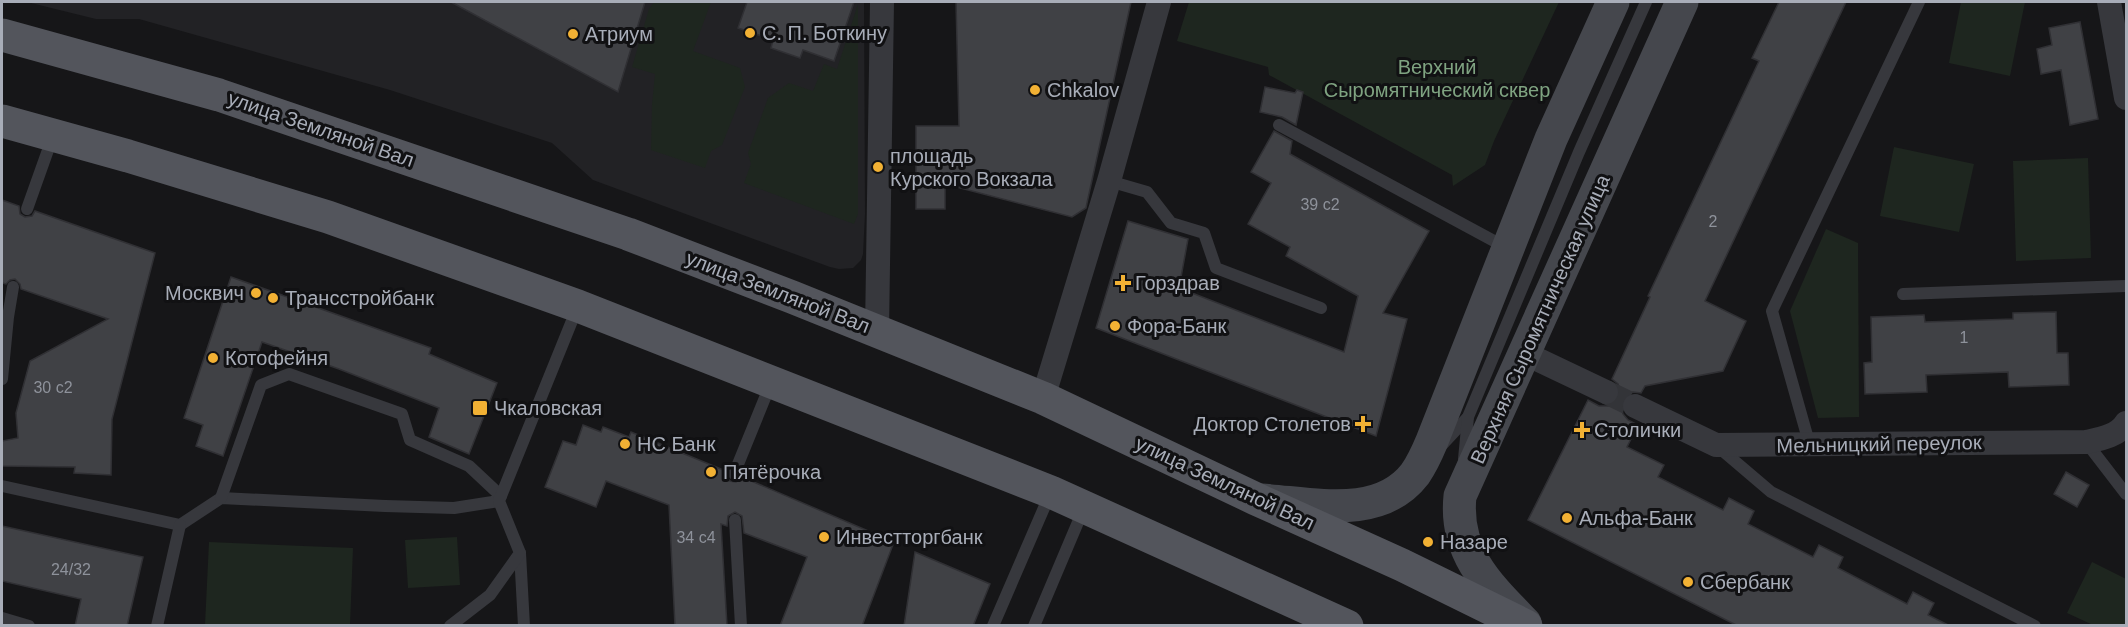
<svg xmlns="http://www.w3.org/2000/svg" width="2128" height="627" viewBox="0 0 2128 627" font-family="Helvetica,sans-serif">
<rect width="100%" height="100%" fill="#161618"/>
<polygon fill="#222225" points="27,2 864,2 865,214 863,254 861,260 853,268 839,269 830,267 593,180 552,143 390,90 139,19 96,19"/>
<g fill="#1e261f">
<polygon points="654,2 711,2 693,51 740,68 745,87 722,145 711,151 705,168 651,150 652,105 655,74 632,67 649,9"/>
<polygon points="1189,2 1559,2 1494,141 1485,165 1453,186 1452,175 1269,75 1268,67 1177,41"/>
<polygon points="1961,2 2025,2 2010,76 1949,63"/>
<polygon points="858,4 858,214 854,224 744,183 751,164 748,153 768,98 789,83 813,91 824,64 837,69"/>
<polygon points="1894,147 1974,164 1959,232 1880,216"/>
<polygon points="2088,158 2091,258 2016,261 2013,161"/>
<polygon points="1826,229 1858,243 1859,417 1818,418 1790,311"/>
<polygon points="457,537 460,585 408,588 405,540"/>
<polygon points="209,542 353,548 350,625 205,625"/>
<polygon points="2092,562 2126,579 2126,625 2093,625 2067,613"/>
</g>
<g fill="#404145" stroke="#303034" stroke-width="1.5">
<polygon points="451,2 645,2 618,92"/>
<polygon points="747,2 854,2 834,61 803,50 800,58 771,48 773,40 738,28"/>
<polygon points="956,2 1131,2 1087,203 1086,208 1072,217 945,184 945,209 916,209 916,126 959,126"/>
<polygon points="1779,2 1846,2 1705,301 1746,321 1723,371 1645,386 1641,393 1633,392 1627,395 1622,400 1621,406 1623,414 1628,420 1638,425 1627,447 1664,465 1658,477 1723,510 1729,498 1754,511 1748,524 1813,557 1819,545 1843,557 1838,568 1907,604 1913,592 1934,603 1928,615 1950,626 1738,626 1528,520 1588,400 1599,406 1608,406 1615,403 1619,398 1620,391 1618,384 1612,379 1650,297 1648,296 1759,61 1752,58"/>
<polygon points="2080,22 2098,119 2070,125 2061,70 2041,74 2037,49 2052,45 2049,28"/>
<polygon points="1265,87 1295,93 1297,90 1303,92 1296,125 1282,117 1260,112"/>
<polygon points="1274,131 1292,141 1290,154 1429,231 1383,313 1407,319 1376,436 1096,328 1128,221 1188,239 1179,288 1344,352 1358,296 1286,256 1290,247 1248,224 1271,183 1251,172"/>
<polygon points="2,200 19,206 20,214 25,217 32,216 35,211 155,253 112,419 111,475 74,473 75,467 2,466 2,441 18,438 16,413 30,361 108,319 21,289 20,284 15,279 10,280 6,284 2,283"/>
<polygon points="231,277 431,348 429,354 497,383 469,454 429,437 439,408 339,369 262,342 223,456 196,446 203,425 184,418"/>
<polygon points="2056,312 2057,353 2068,353 2069,385 2009,387 2008,372 1926,375 1927,392 1865,394 1864,363 1872,362 1871,317 1924,315 1925,322 2013,319 2013,313"/>
<polygon points="583,425 601,432 603,427 629,437 631,432 726,471 726,476 730,481 736,482 742,477 894,542 862,626 780,626 807,557 744,533 742,516 735,512 728,516 727,526 721,524 727,626 675,626 669,505 606,481 596,507 545,487 563,441 576,445"/>
<polygon points="2066,472 2089,485 2077,507 2054,494"/>
<polygon points="2,526 143,557 127,626 75,626 81,599 2,581"/>
<polygon points="915,552 990,584 973,626 904,626"/>
</g>
<g fill="none" stroke-linecap="round" stroke-linejoin="round">
<polyline stroke="#333438" stroke-width="24" stroke-dasharray="24 12" stroke-linecap="butt" points="1606,392 1635,406"/>
<g stroke="#37383d" stroke-width="12">
<polyline points="1279,125 1507,248"/>
<polyline points="1109,181 1147,192 1171,223 1204,233 1216,268 1321,308"/>
<polyline points="27,209 53,136"/>
<polyline points="1903,294 2126,286"/>
<polyline points="2,379 8,317 13,287"/>
<polyline points="2086,442 2126,494"/>
<polyline points="1442,445 1468,417"/>
<polyline points="1717,446 1771,492 2035,626"/>
<polyline points="1810,446 1772,311 1919,2"/>
<polyline points="1464,459 1468,417 1579,152 1646,2"/>
<polyline points="734,474 771,383"/>
<polyline points="2,486 180,525 221,498 385,506 454,508 499,501"/>
<polyline points="221,498 261,385 289,374 402,414 410,440 469,466 501,496"/>
<polyline points="735,520 741,626"/>
<polyline points="520,553 524,626"/>
<polyline points="2,618 29,626"/>
<polyline points="157,626 180,525"/>
<polyline points="450,626 490,595 520,553 499,501 578,306"/>
<polyline points="993,626 1050,494"/>
<polyline points="1034,626 1084,508"/>
</g>
<g stroke="#37383d" stroke-width="24">
<polyline points="2109,2 2126,98"/>
<polyline points="877,331 882,2"/>
<polyline points="1524,353 1606,392"/>
<polyline points="1043,398 1109,181 1159,2"/>
<path d="M1635,406L1716,445L2086,442C2100,439 2118,436 2126,423"/>
</g>
<g stroke="#45474d" stroke-width="33">
<path d="M1261,500C1311,503 1379,521 1415,474C1422,464 1427,453 1432,441L1551,139L1613,2"/>
<path d="M1525,623C1488,585 1454,553 1460,496L1682,2"/>
</g>
<g stroke="#53555c" stroke-width="33">
<polyline points="2,35 219,95 628,234 792,297 1043,398 1256,499 1402,565 1526,626"/>
<polyline points="2,121 128,156 328,217 578,306 1051,492 1347,626"/>
</g>
</g>
<g fill="#f2b134" stroke="#111113" stroke-width="2">
<circle cx="750" cy="33" r="6"/>
<circle cx="573" cy="34" r="6"/>
<circle cx="1035" cy="90" r="6"/>
<circle cx="878" cy="167" r="6"/>
<path d="M1120 274h6v6h6v6h-6v6h-6v-6h-6v-6h6z"/>
<circle cx="256" cy="293" r="6"/>
<circle cx="273" cy="298" r="6"/>
<circle cx="1115" cy="326" r="6"/>
<circle cx="213" cy="358" r="6"/>
<rect x="472" y="400" width="16" height="16" rx="3"/>
<path d="M1360 415h6v6h6v6h-6v6h-6v-6h-6v-6h6z"/>
<path d="M1579 421h6v6h6v6h-6v6h-6v-6h-6v-6h6z"/>
<circle cx="625" cy="444" r="6"/>
<circle cx="711" cy="472" r="6"/>
<circle cx="1567" cy="518" r="6"/>
<circle cx="824" cy="537" r="6"/>
<circle cx="1428" cy="542" r="6"/>
<circle cx="1688" cy="582" r="6"/>
</g>
<g text-anchor="middle" stroke-width="6" stroke-linejoin="round" paint-order="stroke">
<g font-size="16" fill="#8e929b">
<text x="1320" y="210">39 с2</text>
<text x="1713" y="227">2</text>
<text x="1964" y="343">1</text>
<text x="53" y="393">30 с2</text>
<text x="696" y="543">34 с4</text>
<text x="71" y="575">24/32</text>
</g>
<g font-size="20" fill="#a8adb8" stroke="#111113" text-anchor="start">
<text x="762" y="40">С. П. Боткину</text>
<text x="585" y="41">Атриум</text>
<text x="1047" y="97">Chkalov</text>
<text x="890" y="163">площадь<tspan x="890" dy="23">Курского Вокзала</tspan></text>
<text x="1135" y="290">Горздрав</text>
<text x="244" y="300" text-anchor="end">Москвич</text>
<text x="285" y="305">Трансстройбанк</text>
<text x="1127" y="333">Фора-Банк</text>
<text x="225" y="365">Котофейня</text>
<text x="494" y="415">Чкаловская</text>
<text x="1351" y="431" text-anchor="end">Доктор Столетов</text>
<text x="1594" y="437">Столички</text>
<text x="637" y="451">НС Банк</text>
<text x="723" y="479">Пятёрочка</text>
<text x="1579" y="525">Альфа-Банк</text>
<text x="836" y="544">Инвестторгбанк</text>
<text x="1440" y="549">Назаре</text>
<text x="1700" y="589">Сбербанк</text>
</g>
<g font-size="20" fill="#7fa381" stroke="#111113">
<text x="1437" y="74">Верхний<tspan x="1437" dy="23">Сыромятнический сквер</tspan></text>
</g>
<g font-size="20" fill="#a8adb8" stroke="#111113">
<text transform="translate(321 129) rotate(19)" y="7">улица Земляной Вал</text>
<text transform="translate(778 292) rotate(21)" y="7">улица Земляной Вал</text>
<text transform="translate(1540 319) rotate(-66)" y="7">Верхняя Сыромятническая улица</text>
<text transform="translate(1879 444) rotate(-1)" y="7">Мельницкий переулок</text>
<text transform="translate(1225 483) rotate(25)" y="7">улица Земляной Вал</text>
</g>
</g>
<rect width="2128" height="627" fill="none" stroke="#a8adb8" stroke-width="6"/>
</svg>
